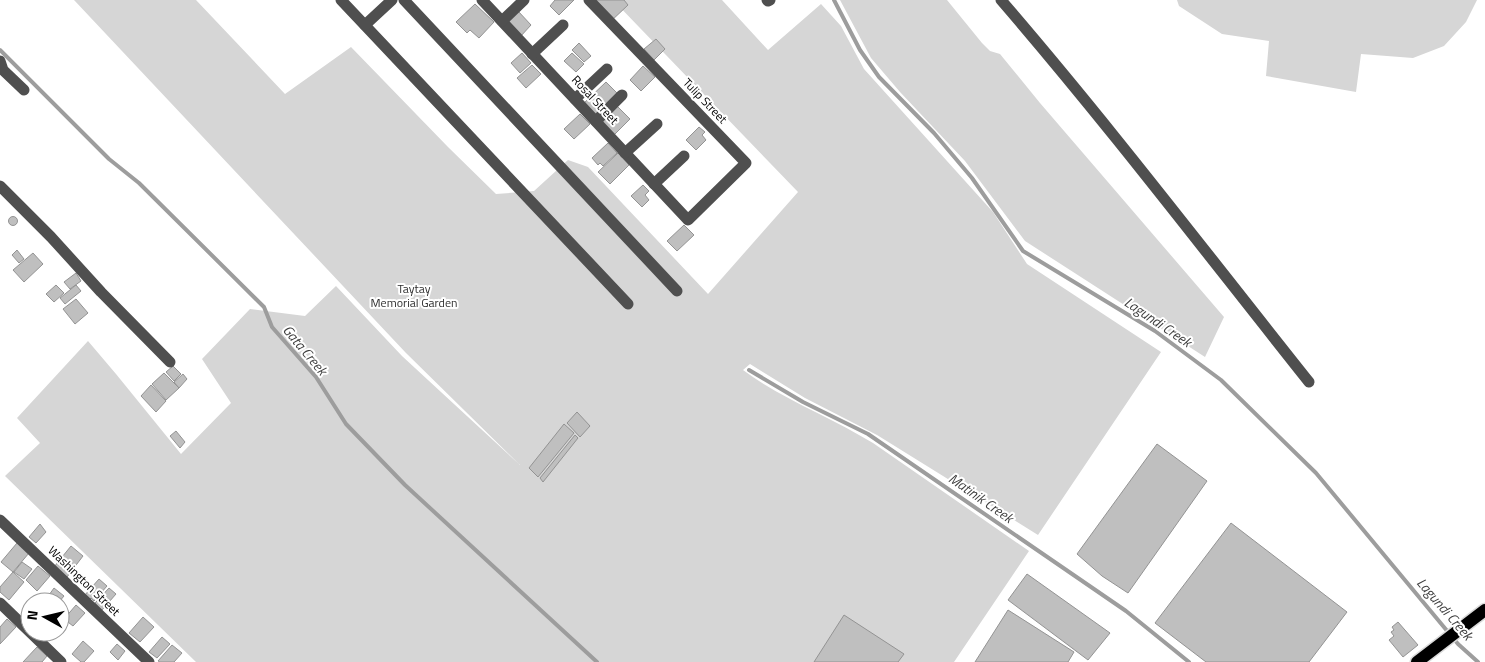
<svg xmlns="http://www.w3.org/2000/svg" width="1485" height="662" viewBox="0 0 1485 662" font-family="'Titillium Web',sans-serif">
<rect width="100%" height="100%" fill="#fff"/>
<g fill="#d6d6d6">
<path d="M74,0H196L285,94L351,47L448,147L496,194L534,191L568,160L588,167L708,294L798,192L613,0H722L768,50L821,4L841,26L864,69L993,212L1027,264L1161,352L1038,535L877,435L805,398L750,364L743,370C782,399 831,417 873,443L1029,551L954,662H196L5,476L40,443L17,418L88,341L116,374L181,454L231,403L202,359L250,309L305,316L336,286L402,356L520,465L406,353Z"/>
<polygon points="840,0 947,0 982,43 990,51 1000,54 1040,103 1224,317 1205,357 1025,241 965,161 900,92 871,58"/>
<polygon points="1177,0 1477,0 1466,22 1444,46 1413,58 1361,54 1356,92 1266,76 1269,41 1222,34 1179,6"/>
</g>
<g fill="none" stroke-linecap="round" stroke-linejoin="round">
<g stroke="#9d9d9d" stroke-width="4">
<polyline points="834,0 860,50 879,77 934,133 972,178 1023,251 1155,331 1221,380 1316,473 1458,644 1478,662"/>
<polyline points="0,50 109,159 139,183 264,307 272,327 316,377 346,424 405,485 597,662"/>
<polyline points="749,370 803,402 868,434 1126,611 1189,662"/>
</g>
</g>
<g fill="#bfbfbf" stroke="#939393">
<polygon points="555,0 574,0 559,15 550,6"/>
<polygon points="594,0 624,0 628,5 609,23"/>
<polygon points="475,4 494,22 479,38 470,30 467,33 456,22"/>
<polygon points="518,11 531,25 520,37 506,23"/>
<polygon points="656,39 665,49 654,60 644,49"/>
<polygon points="579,43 591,56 584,62 572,50"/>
<polygon points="522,53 531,63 520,73 511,63"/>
<polygon points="572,53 584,64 576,72 564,61"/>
<polygon points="532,65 541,74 526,88 517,78"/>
<polygon points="643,66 655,77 641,91 630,80"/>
<polygon points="606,82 619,95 596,117 583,104"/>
<polygon points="616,105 630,119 613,136 599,121"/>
<polygon points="580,114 590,124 574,139 564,129"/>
<polygon points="699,127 705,132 702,135 706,140 696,150 686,140"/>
<polygon points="608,143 617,153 603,166 600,163 598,165 592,158"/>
<polygon points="618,153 629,165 610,184 598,172"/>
<polygon points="643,185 649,191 645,195 649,200 642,207 631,196"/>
<circle cx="13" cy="221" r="4.5"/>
<polygon points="684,225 694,235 677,251 667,241"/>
<polygon points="17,250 24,259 19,263 12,255"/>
<polygon points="33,253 43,264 24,282 13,270"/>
<polygon points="76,273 81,281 70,289 64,282"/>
<polygon points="56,285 64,293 54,302 46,294"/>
<polygon points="76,285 81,291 65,304 60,298"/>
<polygon points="76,299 88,313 75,324 63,309"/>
<polygon points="173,366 181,374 174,381 166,372"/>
<polygon points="164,373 179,388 166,400 152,384"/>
<polygon points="183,374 187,379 179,388 174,382"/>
<polygon points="151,385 166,401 156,412 141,396"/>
<polygon points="577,412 590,426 580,437 567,423"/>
<polygon points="564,424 574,433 538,477 529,468"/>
<polygon points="176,431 185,442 180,448 170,436"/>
<polygon points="575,435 578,438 543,482 540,478"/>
<polygon points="1157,444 1207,481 1128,593 1102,576 1077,554"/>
<polygon points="1231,523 1347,612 1309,662 1206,662 1155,623"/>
<polygon points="40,524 46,532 36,543 29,537"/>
<polygon points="17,543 29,553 13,572 1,562"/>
<polygon points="71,546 83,556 67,577 54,567"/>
<polygon points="22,562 32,569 24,579 14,572"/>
<polygon points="38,566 50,576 37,591 26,580"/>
<polygon points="13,572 24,582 9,600 0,592 0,587"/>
<polygon points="1027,574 1110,633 1088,660 1008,600"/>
<polygon points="99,579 107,586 94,601 91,598 89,600 84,596"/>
<polygon points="54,588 64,596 59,602 44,602"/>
<polygon points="109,588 116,594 102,610 95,603"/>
<polygon points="76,605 85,613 73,626 64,619"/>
<polygon points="1008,610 1074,652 1068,662 975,662"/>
<polygon points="844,615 904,654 898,662 814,662"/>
<polygon points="143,617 154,627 140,642 129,633"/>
<polygon points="7,619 16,627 0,644 0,627"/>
<polygon points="1398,622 1418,645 1403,657 1389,640 1394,636 1391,632 1394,630 1392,627"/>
<polygon points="162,637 170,644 157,658 149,652"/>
<polygon points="83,641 94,651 84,662 81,662 72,654"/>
<polygon points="117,644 125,651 118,660 110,652"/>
<polygon points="172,645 182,653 174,662 160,662 158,661"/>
<polygon points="37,647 47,656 42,662 23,662"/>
</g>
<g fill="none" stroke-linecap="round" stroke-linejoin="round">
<defs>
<polyline id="major" points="1417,662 1485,610"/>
</defs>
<use href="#major" stroke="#dbdbdb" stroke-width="15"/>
<g stroke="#4f4f4f" stroke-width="11">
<polyline points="341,0 628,304"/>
<polyline points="404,0 677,291"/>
<polyline points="482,0 688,220 746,163 589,0"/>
<polyline points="767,0 768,1 770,0"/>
<path d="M1001,0C1108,124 1207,254 1309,382"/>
<polyline points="502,21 524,0"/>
<polyline points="365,25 392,0"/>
<polyline points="532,54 563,25"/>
<polyline points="0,61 3,70 24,90"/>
<polyline points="575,99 607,69"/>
<polyline points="596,121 622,95"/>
<polyline points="625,153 657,124"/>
<polyline points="654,184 684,156"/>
<polyline points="0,186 51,237 101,292 170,362"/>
<polyline points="0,520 149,662"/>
<polyline points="0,603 61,662"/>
</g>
<use href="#major" stroke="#000" stroke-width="12"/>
</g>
<g text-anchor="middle" stroke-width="4" stroke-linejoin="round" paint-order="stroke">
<g font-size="12" fill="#000" stroke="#fff">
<text transform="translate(595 100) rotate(47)" y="4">Rosal Street</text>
<text transform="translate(705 101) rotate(46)" y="4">Tulip Street</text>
<text transform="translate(84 581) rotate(44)" y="4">Washington Street</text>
</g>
<g font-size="12" fill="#2d2d2d" stroke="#fff">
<text x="414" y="293">Taytay<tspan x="414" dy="14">Memorial Garden</tspan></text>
</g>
<g font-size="14" font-style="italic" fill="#3e3e3e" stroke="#fff">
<text transform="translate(1158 322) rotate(34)" y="5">Lagundi Creek</text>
<text transform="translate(305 350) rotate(50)" y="5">Gata Creek</text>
<text transform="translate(981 498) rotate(35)" y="5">Matinik Creek</text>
<text transform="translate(1445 609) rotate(49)" y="5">Lagundi Creek</text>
</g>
</g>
<g transform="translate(45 617) rotate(278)"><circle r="24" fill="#ffffff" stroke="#999999"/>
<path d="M0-4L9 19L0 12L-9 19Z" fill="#000000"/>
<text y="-8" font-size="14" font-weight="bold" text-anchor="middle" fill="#000000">N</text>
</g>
</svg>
